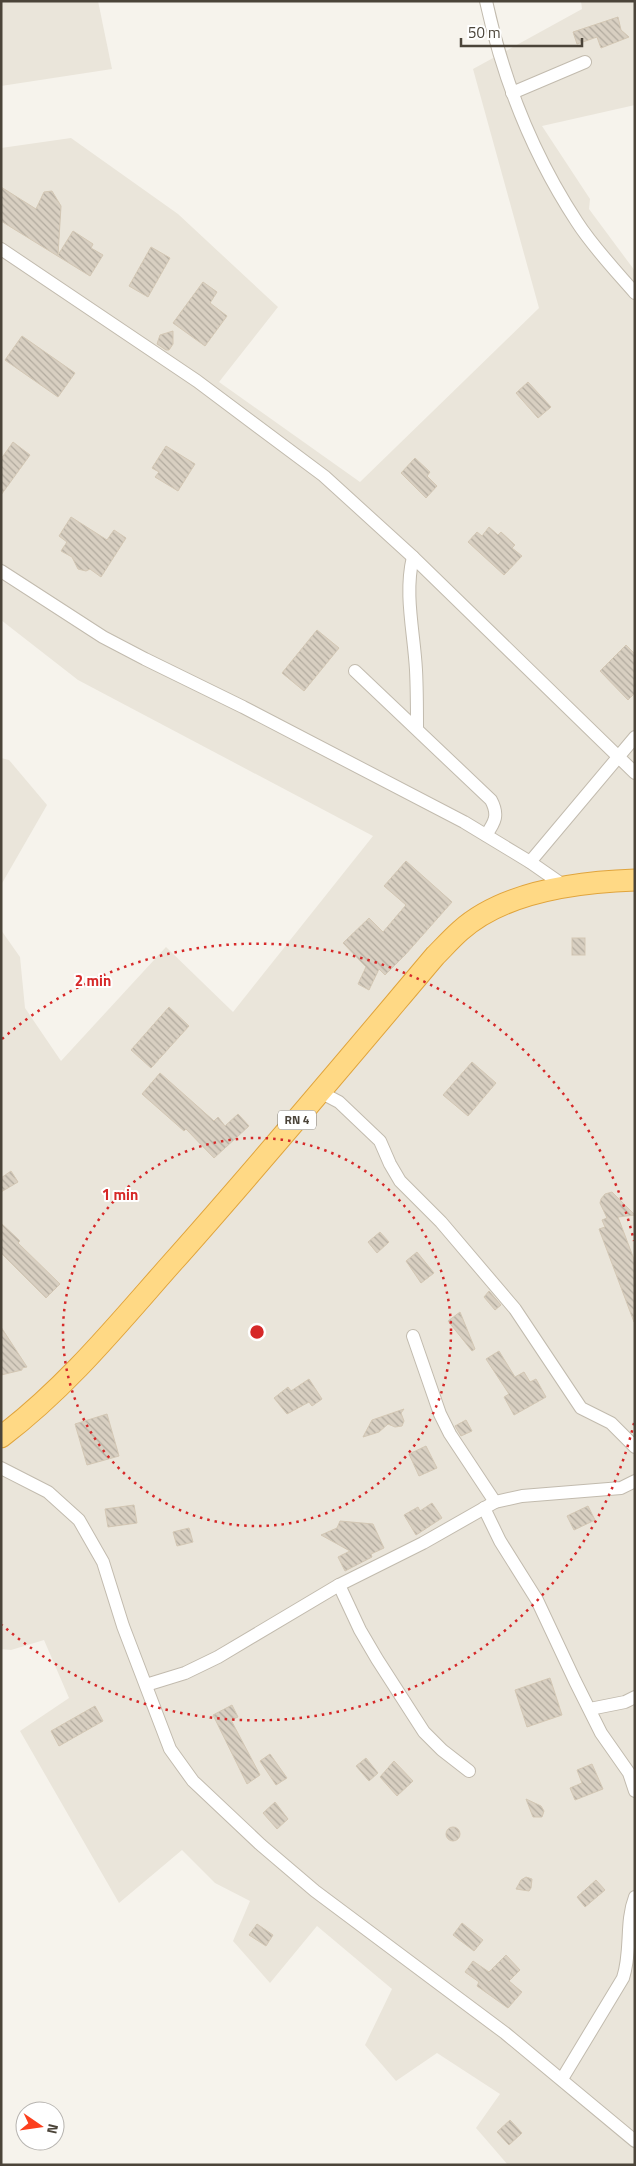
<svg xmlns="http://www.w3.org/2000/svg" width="636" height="2166" viewBox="0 0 636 2166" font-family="'Titillium Web',sans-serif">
<defs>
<pattern id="building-back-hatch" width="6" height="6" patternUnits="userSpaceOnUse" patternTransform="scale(1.25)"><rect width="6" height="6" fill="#d8cfc1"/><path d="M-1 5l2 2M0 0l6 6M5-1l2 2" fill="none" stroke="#b1aa9e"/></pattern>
</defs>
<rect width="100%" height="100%" fill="#f6f3ec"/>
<g fill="#eae5da">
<polygon points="1,1 98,1 112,69 1,86"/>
<polygon points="581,1 635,1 635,105 542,126 590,199 589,209 635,271 635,2165 508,2165 476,2128 500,2094 437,2053 396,2081 365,2045 392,1989 317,1926 270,1983 233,1941 250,1901 215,1883 182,1850 119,1903 20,1731 69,1698 44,1640 11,1650 1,1649 1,930 20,957 25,1008 61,1061 166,947 233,1012 373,836 78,680 1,620 1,148 71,138 178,214 278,307 219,382 360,482 539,308 473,69 582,9"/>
<polygon points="1,758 9,760 47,805 1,885"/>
</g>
<g fill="url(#building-back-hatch)" stroke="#d3c7b4">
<polygon points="618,17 621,30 629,37 601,48 597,37 577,44 573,32"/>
<polygon points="1,187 36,209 44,192 52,191 61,206 58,255 73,231 93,244 91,248 103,255 90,276 1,221"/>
<polygon points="151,247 170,258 148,297 129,286"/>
<polygon points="203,282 217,292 210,303 227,316 205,346 173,323"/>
<polygon points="173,331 173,344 169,350 166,350 157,344 160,335"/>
<polygon points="22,336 75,373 58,397 5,360"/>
<polygon points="528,382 551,407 538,418 516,393"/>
<polygon points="13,442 30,455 1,495 1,459"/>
<polygon points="166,446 195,464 178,491 155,477 159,472 152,468"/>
<polygon points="415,458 430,472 427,476 437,486 426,498 401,473"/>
<polygon points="71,517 107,540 114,530 126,538 101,577 90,569 86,571 78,569 72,557 61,551 67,542 59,536"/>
<polygon points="489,527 498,535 501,532 515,545 512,548 522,556 504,575 468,542 477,532 482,536"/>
<polygon points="317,630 339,648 304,691 282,673"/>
<polygon points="626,645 635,654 635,693 628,700 600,671"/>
<polygon points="406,861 452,902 405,955 385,975 379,969 369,990 358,984 366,967 343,943 369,918 383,932 406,905 384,886"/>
<rect x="572" y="938" width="13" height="17"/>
<polygon points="169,1007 189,1026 151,1068 131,1050"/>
<polygon points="472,1062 496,1083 468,1116 443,1095"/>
<polygon points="160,1073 214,1121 218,1117 225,1126 238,1114 249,1126 214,1158 186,1129 184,1131 142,1094"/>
<polygon points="11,1171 18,1182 1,1192 1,1178"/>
<polygon points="612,1192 635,1215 618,1217 635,1262 634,1322 599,1229 605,1227 602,1220 607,1218 600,1203 601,1199 605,1194"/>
<polygon points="1,1223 20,1241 18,1243 60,1284 46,1298 1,1253"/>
<polygon points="380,1232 389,1242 377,1253 368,1242"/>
<polygon points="417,1252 434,1273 421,1283 406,1261"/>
<polygon points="489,1291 501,1305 495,1310 484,1297"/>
<polygon points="460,1312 475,1349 472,1351 448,1321"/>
<polygon points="1,1327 27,1367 22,1368 22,1370 1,1375"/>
<polygon points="499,1351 515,1377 524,1372 530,1382 536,1379 546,1397 514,1415 504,1397 509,1394 486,1359"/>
<polygon points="309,1379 322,1399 312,1406 309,1402 287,1414 274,1398 288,1387 291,1391"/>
<polygon points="404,1409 401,1413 404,1421 402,1426 395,1427 388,1424 379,1432 363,1437 372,1420"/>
<polygon points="107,1414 119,1456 87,1465 75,1424"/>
<polygon points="466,1420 472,1431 461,1436 455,1426"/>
<polygon points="426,1446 437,1468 419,1476 409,1454"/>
<polygon points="432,1503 442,1518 416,1535 404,1515 418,1507 420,1511"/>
<polygon points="134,1505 137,1523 108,1527 105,1509"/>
<polygon points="588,1506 595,1520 574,1530 567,1516"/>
<polygon points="340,1521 373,1524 384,1548 371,1554 372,1557 345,1571 338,1557 350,1551 321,1535 337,1528"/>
<polygon points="189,1528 193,1542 177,1546 173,1532"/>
<polygon points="550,1678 562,1715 527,1727 515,1690"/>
<polygon points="232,1705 238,1717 231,1720 260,1775 247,1784 213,1715"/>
<polygon points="95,1706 103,1721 59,1746 51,1731"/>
<polygon points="270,1754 287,1778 276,1785 260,1761"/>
<polygon points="366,1758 378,1773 369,1781 356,1766"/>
<polygon points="394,1761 413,1781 397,1796 380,1777"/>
<polygon points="592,1764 603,1789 575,1800 570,1788 582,1783 577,1770"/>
<polygon points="526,1799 541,1806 544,1811 542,1817 533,1817"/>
<polygon points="275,1802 288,1819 277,1829 263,1813"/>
<circle cx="453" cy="1834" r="7"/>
<polygon points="526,1877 532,1879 531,1888 529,1891 516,1889 521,1880"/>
<polygon points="596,1880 605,1890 585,1907 577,1897"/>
<polygon points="462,1923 483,1940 474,1951 453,1935"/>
<polygon points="257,1924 273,1935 266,1946 249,1935"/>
<polygon points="506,1955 520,1970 509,1981 522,1992 508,2008 477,1986 479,1982 465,1972 473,1961 489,1972"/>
<polygon points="510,2120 522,2133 509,2145 497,2132"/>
</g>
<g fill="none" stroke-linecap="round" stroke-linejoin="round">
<defs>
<g id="minor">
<path d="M486,1C503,79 533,155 577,222C593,247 615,270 635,293"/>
<polyline points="512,93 585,62"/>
<polyline points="1,249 197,381 324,476 413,557 635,773"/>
<path d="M413,557C404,594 414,632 416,670C417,689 417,709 417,728"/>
<polyline points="1,571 103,637 145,659 243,707 464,822 530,862 563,885"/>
<path d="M355,671L491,800C499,815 495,822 486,835"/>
<polyline points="530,862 635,737"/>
<polyline points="320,1092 339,1102 380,1141 390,1164 400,1181 441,1222 515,1309 581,1408 611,1423 635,1447"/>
<polyline points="413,1336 440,1414 450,1434 495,1502"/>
<polyline points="1,1468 48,1492 79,1520 103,1562 123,1626 170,1749 193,1781 261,1845 315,1891 505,2033 635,2141"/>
<polyline points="484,1508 500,1541 537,1600 575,1681 601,1733 629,1773 635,1791"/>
<polyline points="339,1585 360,1630 377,1659 424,1732 442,1750 469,1771"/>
<polyline points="146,1685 185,1673 218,1657 339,1585 423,1543 495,1502 522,1496 621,1488 635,1481"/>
<polyline points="590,1709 625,1702 635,1697"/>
<path d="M562,2079L623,1978C632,1951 625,1923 635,1897"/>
</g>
<path id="trunk" d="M1,1437C67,1387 118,1324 172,1263C262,1162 348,1059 435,956C443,948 451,939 460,931C503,892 578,882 635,880"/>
</defs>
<use href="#minor" stroke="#c2bbae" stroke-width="14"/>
<use href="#trunk" stroke="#e0a43c" stroke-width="23"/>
<use href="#minor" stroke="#fff" stroke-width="12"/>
<use href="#trunk" stroke="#ffd985" stroke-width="21"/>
</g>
<g fill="none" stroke="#d62828" stroke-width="2.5" stroke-dasharray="2.5 5">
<circle cx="257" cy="1332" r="194"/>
<path d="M634 1423A388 388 0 0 1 2 1625M2 1039A388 388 0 0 1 634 1241"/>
</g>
<g text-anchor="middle" stroke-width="4" stroke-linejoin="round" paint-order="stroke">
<rect fill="#fff" stroke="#817c74" stroke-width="1" x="278" y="1110.5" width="38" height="19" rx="4"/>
<g font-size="12" font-weight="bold" fill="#4b4439">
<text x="297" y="1124">RN 4</text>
</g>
</g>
<circle cx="257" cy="1332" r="8" fill="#d62828" stroke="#fff" stroke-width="2.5"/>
<g font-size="15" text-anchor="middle" font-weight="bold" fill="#d62828" stroke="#fff" stroke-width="4" stroke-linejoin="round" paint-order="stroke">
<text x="93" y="986">2 min</text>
<text x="120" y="1200">1 min</text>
</g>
<rect width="636" height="2166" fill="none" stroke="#4b4439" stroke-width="5"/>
<g transform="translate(40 2126) rotate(103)"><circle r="24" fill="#ffffff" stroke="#b7b4b0"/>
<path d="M0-4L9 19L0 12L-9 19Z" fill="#fc3f1d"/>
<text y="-8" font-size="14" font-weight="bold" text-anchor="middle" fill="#4b4439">N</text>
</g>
<path d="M461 38v8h121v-8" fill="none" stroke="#4b4439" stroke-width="2.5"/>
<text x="468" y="38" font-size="15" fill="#4b4439" stroke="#ffffff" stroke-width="4" paint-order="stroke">50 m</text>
</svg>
